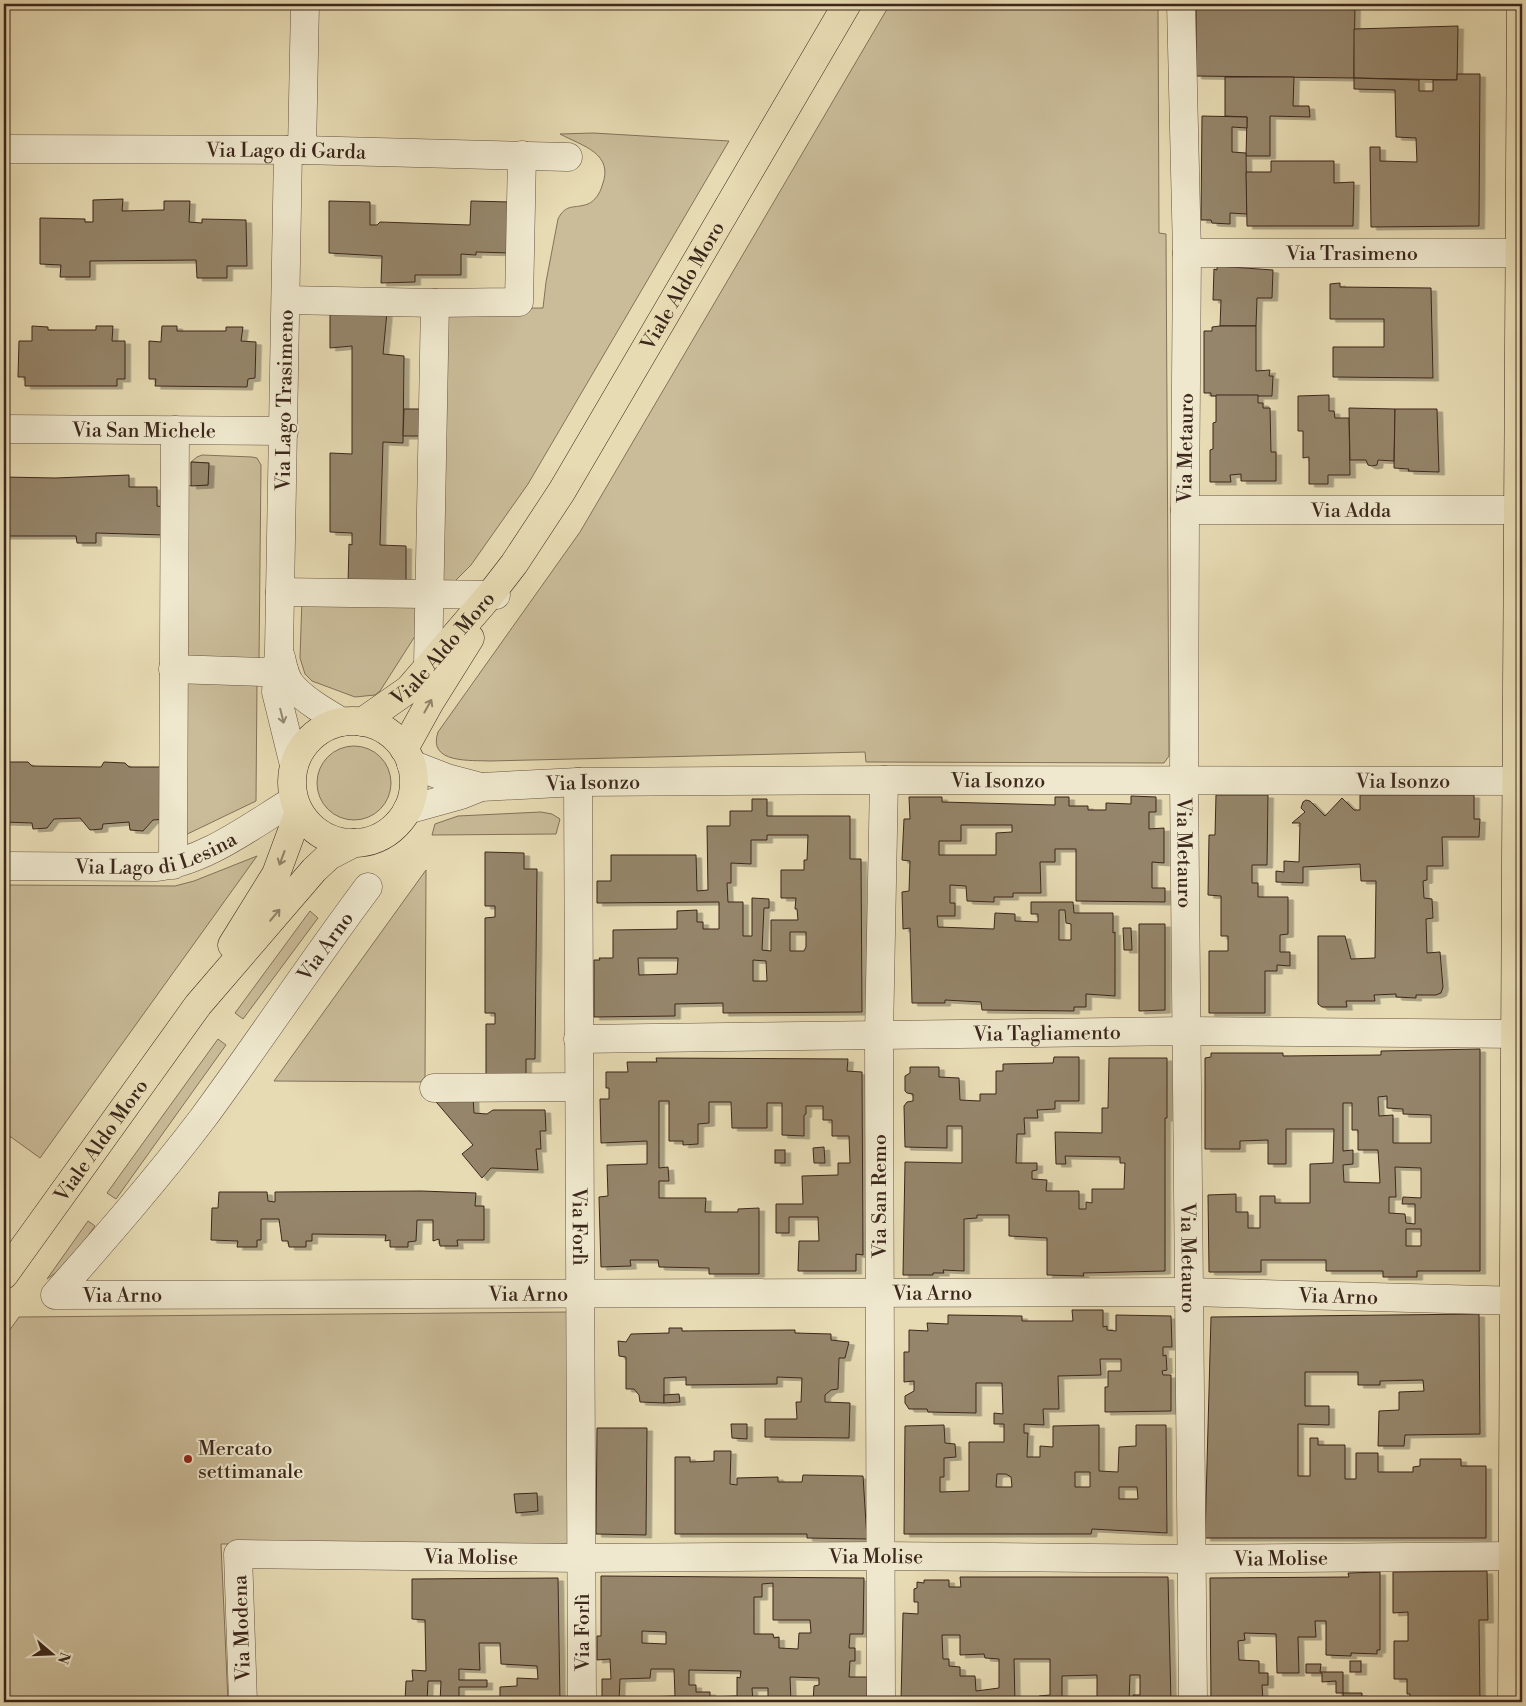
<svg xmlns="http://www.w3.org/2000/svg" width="1526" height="1706" viewBox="0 0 1526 1706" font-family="'Libre Bodoni',serif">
<defs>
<filter id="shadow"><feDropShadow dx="5.5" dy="3" stdDeviation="0" flood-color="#0004"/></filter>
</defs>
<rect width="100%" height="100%" fill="#e7dbb3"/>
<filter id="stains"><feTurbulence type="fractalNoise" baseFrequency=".004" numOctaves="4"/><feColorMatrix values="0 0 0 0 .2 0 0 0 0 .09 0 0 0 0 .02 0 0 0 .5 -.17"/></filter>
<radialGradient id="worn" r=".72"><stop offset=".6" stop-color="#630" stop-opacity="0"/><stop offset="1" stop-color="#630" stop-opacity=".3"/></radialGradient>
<g fill="#cabc99" stroke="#83725a">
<path d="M890,4H1158L1159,233L1166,234L1169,756L1164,763L866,762L865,752L490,761C471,760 427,764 438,732L580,532Z"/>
<path d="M593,133L729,141L528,484L471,565L449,587L436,585L440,309L543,308L546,282L558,219C566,203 574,209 588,204C595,201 600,193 602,186C615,153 582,146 560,134Z"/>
<polygon points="202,455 252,457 257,458 261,465 259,661 178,659 179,486 208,485 209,463 191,462 197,457"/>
<polygon points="302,598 425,599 424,622 380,691 375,695 355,697 312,681 305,674 300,658"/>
<polygon points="178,681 257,681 256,801 177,839"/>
<circle cx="354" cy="783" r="37"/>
<polygon points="541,812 552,814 560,819 556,834 432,835 435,824 458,816"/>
<polygon points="257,856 40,1158 4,1132 4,885 175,886 194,881"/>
<polygon points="426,870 425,1082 274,1081"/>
<polygon points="310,911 318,918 243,1019 235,1013"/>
<polygon points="218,1039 226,1045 116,1199 107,1193"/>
<polygon points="88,1221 95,1226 68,1264 47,1279"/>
<polygon points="570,1312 572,1544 221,1544 228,1702 4,1702 4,1338 19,1317"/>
</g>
<g fill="#95856b" stroke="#3c271c" fill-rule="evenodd" filter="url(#shadow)">
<polygon points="1196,4 1355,4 1354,78 1196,76"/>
<polygon points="1458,26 1457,80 1354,78 1354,29"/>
<polygon points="1457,74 1480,74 1479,226 1371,227 1370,147 1380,147 1380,161 1417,162 1416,138 1396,137 1395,90 1354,89 1354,78 1419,80 1419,91 1433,91 1433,80 1457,80"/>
<polygon points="1225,77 1294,77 1293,106 1309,106 1310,117 1270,116 1270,156 1246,156 1247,117 1225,116"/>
<polygon points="1202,116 1247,117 1247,128 1232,127 1232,152 1246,153 1247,214 1230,213 1230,224 1212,223 1211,220 1201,220"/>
<polygon points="1271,161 1334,161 1334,183 1354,182 1353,226 1247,226 1246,172 1271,172"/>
<polygon points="123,199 122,211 164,210 164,201 190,201 189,222 202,223 202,219 246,220 247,266 227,266 227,278 197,278 196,260 90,261 90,277 60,277 61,265 40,264 40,218 85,219 85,222 93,222 93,200"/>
<polygon points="329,201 370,202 370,225 377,225 380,222 470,225 471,201 510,202 511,253 476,252 476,255 461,254 461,275 415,275 415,282 381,283 382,256 329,253"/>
<polygon points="1217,266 1273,270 1272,298 1257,298 1256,326 1220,326 1221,300 1213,300 1214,269 1217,270"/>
<polygon points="1340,283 1340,287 1431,288 1433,378 1333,377 1333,347 1384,347 1384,319 1330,319 1330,284"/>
<polygon points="330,308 387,312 383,354 404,356 403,443 383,442 380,545 406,546 406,584 348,584 349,544 352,545 352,533 330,532 330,453 352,454 352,346 330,348"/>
<polygon points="32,326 48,327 48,330 96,330 96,326 113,326 112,341 125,341 125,379 117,379 117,386 25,386 25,377 18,377 19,341 32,341"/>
<polygon points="162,326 177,326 177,331 226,331 226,327 243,327 241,341 256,342 255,378 248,379 247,387 155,386 156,379 149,379 149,341 161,342"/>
<polygon points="1220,326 1256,326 1256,371 1270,370 1269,376 1273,376 1272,396 1211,396 1211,393 1204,393 1204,331 1212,331 1212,327"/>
<polygon points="1216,395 1258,395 1258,403 1263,403 1263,408 1270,408 1271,452 1276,452 1276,481 1241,481 1241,474 1230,475 1231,482 1210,482 1210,450 1213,449 1213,423 1216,422"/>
<polygon points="1329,395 1329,411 1334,411 1335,418 1349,418 1350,475 1328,475 1328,484 1309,484 1309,457 1303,458 1303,431 1298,431 1298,396"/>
<polygon points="1349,408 1395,409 1394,461 1378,460 1377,465 1372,466 1368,465 1366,460 1350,460"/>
<polygon points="404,409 423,409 422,436 403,436"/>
<polygon points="1395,409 1437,409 1439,472 1408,471 1409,469 1394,468"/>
<polygon points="191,462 209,463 208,485 191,486"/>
<polygon points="129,475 129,487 157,487 157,506 165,507 164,535 96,533 96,543 77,543 76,536 4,536 4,477 55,478"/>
<polygon points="8,762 28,762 32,766 101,767 104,762 125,763 129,767 164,767 165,819 153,820 143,831 130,830 129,822 103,824 102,829 90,830 80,818 54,819 47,828 33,829 32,823 4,822 4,767"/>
<polygon points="1216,795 1268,795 1267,865 1252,865 1252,883 1258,883 1258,897 1288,897 1288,934 1280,935 1280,952 1290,952 1290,966 1277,965 1277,971 1265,971 1265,1013 1209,1013 1209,951 1228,951 1228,936 1221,936 1221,896 1208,895 1209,835 1215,835"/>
<polygon points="1360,795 1474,795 1474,819 1480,819 1479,837 1442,837 1443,866 1427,866 1427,880 1423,881 1424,898 1432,899 1433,918 1426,919 1427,953 1440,952 1443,987 1441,993 1436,995 1416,995 1416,998 1396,997 1396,994 1374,995 1375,1001 1346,1001 1347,1007 1322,1007 1318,1004 1318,936 1345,936 1351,959 1375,958 1376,881 1361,881 1360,864 1303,867 1303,883 1276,882 1276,871 1284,872 1284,861 1299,862 1300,823 1292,823 1305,812 1301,808 1303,802 1306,800 1310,801 1325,816 1342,798 1354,810 1360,810"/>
<path d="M1131,796L1156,797V812H1149V829L1164,828V863L1152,862V888H1165V902L1076,901V849H1055V862H1040L1041,893H1013V897H994V902L967,901L966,886L950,885V903H955V916H937L938,927L994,929L995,913L1015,914V921L1038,922V914H1031V902H1073L1074,913H1113V933L1115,932V996L1086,994V1007H1074V1011L982,1010L981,1002L945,1000V1003H912L910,928L903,929L902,892L909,891L910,861L902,860L904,819H910L909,797H942V802L1055,805V797H1069V806H1088V810H1106V803L1131,804ZM961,825H1012V832L996,833V855H939V841H961ZM1059,910H1065L1066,923L1071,924V940H1059Z"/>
<path d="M752,799H767V816H850V859H861L862,1012L723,1013V1003L675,1004V1016L594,1017V960H600L599,958H613V930L677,929V911L697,910V922H703V929H719V902L597,903V881H611V855H696L697,891L708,890L707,826H730V811H752ZM767,835H808L807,860H804V870H781V898H796L795,909H797L798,920H771V951L762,950L764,908H769V899L752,898V936H743V902H728L727,883H731V863L751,864V840H767ZM790,932H806V947L804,951H790ZM638,958H678L677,974L639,975ZM753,960L766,961L767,981H753Z"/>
<polygon points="485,852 524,853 524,869 537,869 535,1059 526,1059 526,1078 486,1077 486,1024 495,1024 495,1013 485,1013 485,918 495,917 495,906 485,906"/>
<polygon points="1139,924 1165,924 1165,1010 1139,1011"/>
<polygon points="1123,928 1131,928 1132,950 1124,950"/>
<path d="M1480,1049V1271H1417V1277H1383V1271H1326V1260H1261V1272H1209L1208,1195L1236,1194V1212H1248V1228H1260V1196H1275V1203H1310V1164L1333,1163L1334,1129H1286V1164H1268V1140L1240,1141V1149H1205V1058L1211,1057V1053H1283V1056L1381,1055V1051ZM1387,1096V1108L1403,1109V1114L1431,1115V1143H1393V1115L1379,1116L1378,1097ZM1343,1103H1352V1130H1358V1150H1378L1380,1183L1344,1182L1343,1165L1353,1164V1150L1343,1151ZM1395,1167L1421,1168V1198L1403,1197L1402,1204H1415V1224L1406,1223L1405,1214L1389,1213V1197H1396ZM1406,1229H1421V1246H1406Z"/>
<polygon points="1054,1057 1079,1057 1079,1101 1055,1101 1055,1109 1037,1110 1038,1118 1024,1118 1025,1134 1017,1134 1016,1163 1037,1163 1037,1170 1032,1171 1032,1179 1047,1180 1046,1191 1079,1191 1079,1209 1086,1209 1086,1202 1092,1203 1092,1189 1124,1189 1125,1163 1120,1163 1120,1157 1065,1156 1066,1164 1056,1164 1055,1132 1102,1133 1102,1108 1108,1108 1109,1058 1167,1058 1167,1118 1165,1118 1165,1271 1083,1273 1084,1276 1047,1275 1047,1238 1009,1236 1009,1215 977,1215 977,1218 964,1219 964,1271 943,1270 944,1273 933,1273 933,1275 903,1275 905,1162 962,1163 962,1126 947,1126 947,1148 905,1147 904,1106 907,1102 913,1101 913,1094 907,1093 905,1091 905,1076 910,1073 910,1067 939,1067 939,1077 959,1078 960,1100 980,1101 980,1094 996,1094 996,1071 1003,1071 1003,1064 1053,1063"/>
<polygon points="656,1058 848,1059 847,1071 862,1072 863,1255 856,1254 856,1271 798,1271 799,1241 819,1241 818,1217 789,1217 789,1233 776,1233 776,1204 803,1204 802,1176 838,1175 838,1163 850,1163 849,1136 832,1136 832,1120 823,1120 823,1106 806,1106 806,1114 804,1115 804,1136 782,1135 782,1103 767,1103 767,1128 732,1128 731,1102 709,1102 709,1123 698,1124 698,1144 683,1145 683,1141 669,1141 669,1101 659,1101 659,1168 668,1167 669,1181 659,1181 659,1198 706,1198 705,1212 738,1212 738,1209 759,1208 759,1274 709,1274 709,1268 659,1267 658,1260 630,1260 631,1266 601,1267 599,1197 608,1196 607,1165 647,1164 647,1141 601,1143 600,1099 609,1099 609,1088 606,1088 606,1072 628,1072 627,1062 657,1062"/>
<polygon points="431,1096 473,1096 474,1113 487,1114 493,1110 545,1110 546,1131 540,1131 541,1149 536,1149 538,1170 491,1168 482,1178 462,1154 473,1145"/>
<polygon points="824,1147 825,1163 814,1163 813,1148"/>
<rect x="775" y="1150" width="10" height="13"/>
<polygon points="421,1191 476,1193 475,1206 484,1206 484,1240 457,1240 458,1246 440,1246 439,1239 433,1241 433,1220 417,1220 416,1241 408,1242 408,1247 390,1247 390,1240 385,1241 386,1235 312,1234 312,1241 306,1241 306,1247 289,1247 288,1241 282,1241 279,1219 261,1219 261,1240 257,1240 257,1247 237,1247 238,1241 211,1240 212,1208 218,1208 219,1192 267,1192 268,1201 275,1202 275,1192"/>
<path d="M1072,1310H1103V1327L1107,1326V1330L1116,1331V1315L1171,1316L1172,1347H1163V1356L1166,1355L1167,1370L1162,1371L1163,1375H1171V1411L1105,1412V1387H1108V1371H1121V1359H1100L1101,1375L1058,1376L1059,1409H1043L1044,1425L1024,1424V1433H1028L1027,1457H1040V1446L1053,1447V1426L1099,1425V1471L1118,1472L1119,1447L1136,1446V1425H1166L1167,1533L1092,1529L1091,1534H904L905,1426L944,1425L945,1443L955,1444L956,1457L944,1458V1477H940V1492L969,1491V1442H1004V1424H994V1413L1003,1414L1002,1383H976V1413L928,1412L927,1409H909L905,1403V1396L914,1391V1381L904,1382V1352H909V1330L928,1331L927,1323L948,1324V1315L1022,1316V1321H1073ZM1075,1472H1090V1487H1075ZM997,1474H1006L1011,1477L1012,1487H996ZM1119,1487H1137L1138,1499H1119Z"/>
<polygon points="1479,1314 1480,1434 1405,1435 1404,1446 1378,1446 1379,1411 1399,1410 1399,1392 1424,1391 1423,1380 1380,1381 1380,1385 1358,1385 1358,1372 1305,1372 1305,1406 1329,1406 1329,1425 1298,1424 1298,1476 1310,1476 1310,1438 1318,1438 1318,1445 1345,1445 1345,1479 1356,1479 1356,1453 1378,1453 1378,1472 1413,1472 1413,1467 1420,1466 1420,1459 1461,1459 1461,1466 1486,1466 1486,1538 1205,1538 1211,1317"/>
<polygon points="669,1328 682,1328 682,1331 795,1330 795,1333 831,1334 831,1340 849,1342 845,1358 839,1358 838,1389 831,1390 825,1395 825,1402 850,1403 849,1438 765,1437 765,1419 797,1419 796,1402 801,1402 802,1378 777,1377 777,1384 686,1385 686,1377 664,1378 664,1403 640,1402 639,1395 634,1389 626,1389 626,1357 619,1356 618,1341 626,1342 631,1334 669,1333"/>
<polygon points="679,1394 680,1402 664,1403 664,1395"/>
<polygon points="731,1424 747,1424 747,1439 732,1438"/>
<polygon points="597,1428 647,1428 646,1535 596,1534"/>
<polygon points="714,1451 731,1451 730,1484 737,1485 737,1478 778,1477 778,1482 802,1482 803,1475 863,1476 867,1539 807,1538 807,1534 675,1534 675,1457 690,1457 690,1462 714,1461"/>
<polygon points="537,1493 538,1511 516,1513 514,1494"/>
<polygon points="1487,1571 1488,1620 1479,1620 1480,1702 1410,1702 1410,1694 1407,1694 1407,1679 1394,1679 1394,1641 1408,1641 1408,1612 1393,1613 1393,1572"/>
<polygon points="1380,1572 1380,1650 1377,1650 1377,1654 1351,1653 1351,1656 1326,1655 1326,1621 1315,1621 1316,1637 1298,1637 1299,1673 1277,1673 1276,1634 1244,1633 1245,1640 1238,1641 1239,1660 1259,1661 1259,1673 1268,1673 1268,1685 1262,1685 1263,1702 1211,1702 1210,1578 1349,1577 1348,1573"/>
<path d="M601,1576L864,1578L863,1634H850L849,1648H855V1661H850L849,1677H867V1702H813L814,1686L819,1685V1678L790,1677L791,1702H768V1688H752L753,1702H645V1697L675,1696L674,1669H651L650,1678L620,1679L619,1702H602V1679H611L610,1659L597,1660V1636H601ZM773,1583V1620H810L811,1633H799L798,1649L779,1648V1637L774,1638L773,1634H754V1597H762V1584ZM642,1631L666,1632V1644L642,1643ZM689,1670L741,1671L740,1678L737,1677V1696L710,1697V1692H696V1685H689Z"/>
<path d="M960,1577H1168L1171,1702H1134L1133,1695H1140V1675H1130L1129,1702H1097V1675L1062,1676V1702H1028V1700H1039V1696L1050,1695V1659H1014L1015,1702H901L903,1613L918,1614V1602H914V1589L917,1588V1582L924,1583V1580H949V1587H961ZM942,1635H960V1655L984,1654L985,1658L999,1659V1688L976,1691L975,1676H960V1667L949,1666V1659H943Z"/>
<polygon points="558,1578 560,1702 500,1702 500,1687 517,1686 517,1678 538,1679 537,1666 501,1664 500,1643 479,1643 480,1670 459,1669 459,1680 487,1680 487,1687 459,1687 459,1702 440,1702 441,1681 428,1681 427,1702 395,1702 405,1701 406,1681 413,1681 412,1670 426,1671 425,1620 412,1619 412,1579"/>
<rect x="1350" y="1661" width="11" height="11"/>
<polygon points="1306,1664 1321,1664 1320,1672 1343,1672 1343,1693 1336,1693 1336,1681 1322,1682 1322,1673 1306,1673"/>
<polygon points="1343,1693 1362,1693 1362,1702 1344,1702"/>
<polygon points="1282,1699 1303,1699 1303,1702 1281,1702"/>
</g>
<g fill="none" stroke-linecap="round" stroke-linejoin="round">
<defs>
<g id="minor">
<path id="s1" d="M1181,4L1187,253L1185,510L1184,780L1193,1702"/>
<path id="s2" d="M4,149L302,150L568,157"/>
<polyline points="288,150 279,650 276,692 294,765"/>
<polyline points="302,150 305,4"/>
<path id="s3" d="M1187,253H1522"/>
<polyline points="286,300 435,303 519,302 522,155"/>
<polyline points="435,303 428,666 442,674"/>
<path id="s4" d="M4,429L284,431"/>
<path id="s5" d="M1185,510H1522"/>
<polyline points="280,592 496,595"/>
<path d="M281,657C283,667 285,679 293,687C306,701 325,712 342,722"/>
<polyline points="173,669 262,672 284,670"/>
<path id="s6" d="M411,764L447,778L481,787L578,782L884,780L1522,781"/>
<path id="s7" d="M578,782C577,1089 583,1395 582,1702"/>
<polyline points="407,810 461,795 481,787"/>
<polyline points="173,865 175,430"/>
<path id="s8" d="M4,866L156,867C205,862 252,825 294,800"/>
<path id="s9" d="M368,887C311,963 259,1042 203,1118C156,1180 106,1237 55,1295L1189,1292L1522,1301"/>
<path id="s10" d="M578,1039L1187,1031L1522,1034"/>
<polyline points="434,1088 578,1087"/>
<path id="s11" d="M243,1702L238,1554L583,1558L881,1556L1192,1559L1513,1556"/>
<polyline points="881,1702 879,1036 884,780"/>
</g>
<g id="major">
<circle cx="353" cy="782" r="61"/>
<path id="s12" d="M362,722L409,689L453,638L490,595L514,564L562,491L847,4"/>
<polyline points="404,749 430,702 470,638"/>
<polyline points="232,945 276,874 299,812"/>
<path id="s13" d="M4,1275L198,1005L314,870L329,856L354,843"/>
<path d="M1512,1702C1518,1136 1513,570 1521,4"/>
</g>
</defs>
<use href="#minor" stroke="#675442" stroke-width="29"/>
<use href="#major" stroke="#3c271c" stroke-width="29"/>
<use href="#minor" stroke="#efe8ce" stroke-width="28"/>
<use href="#major" stroke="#e7dbb3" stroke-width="28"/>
</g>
<defs><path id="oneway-shaft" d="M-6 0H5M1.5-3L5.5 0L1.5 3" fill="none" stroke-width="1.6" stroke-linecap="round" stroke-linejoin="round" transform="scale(1.25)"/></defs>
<g stroke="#928168">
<use href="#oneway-shaft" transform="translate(428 706) rotate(-61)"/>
<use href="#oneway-shaft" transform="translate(282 858) rotate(110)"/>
<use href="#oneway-shaft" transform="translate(275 915) rotate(-50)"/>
</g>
<use stroke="#968875" href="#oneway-shaft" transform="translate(282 716) rotate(76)"/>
<circle fill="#8f2418" stroke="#efe8ce" stroke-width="2" cx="188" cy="1459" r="5"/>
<g text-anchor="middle" stroke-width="4" stroke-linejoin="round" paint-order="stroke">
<g font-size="20" fill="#3c271c" stroke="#efe8ce">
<text dy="7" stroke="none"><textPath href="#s2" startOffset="282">Via Lago di Garda</textPath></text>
<text dy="7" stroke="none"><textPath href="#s3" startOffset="165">Via Trasimeno</textPath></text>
<text dy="7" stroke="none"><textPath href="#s12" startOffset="546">Viale Aldo Moro</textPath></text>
<text transform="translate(284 400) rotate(-89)" y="7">Via Lago Trasimeno</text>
<text dy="7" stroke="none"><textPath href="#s4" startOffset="140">Via San Michele</textPath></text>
<text transform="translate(1185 448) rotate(-89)" y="7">Via Metauro</text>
<text dy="7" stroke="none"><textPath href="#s5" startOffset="166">Via Adda</textPath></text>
<text dy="7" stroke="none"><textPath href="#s12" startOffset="110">Viale Aldo Moro</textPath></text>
<text dy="7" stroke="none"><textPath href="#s6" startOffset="591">Via Isonzo</textPath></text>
<text dy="7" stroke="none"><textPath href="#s6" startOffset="996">Via Isonzo</textPath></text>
<text dy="7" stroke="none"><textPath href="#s6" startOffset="186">Via Isonzo</textPath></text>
<text dy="7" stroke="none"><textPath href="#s8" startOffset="154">Via Lago di Lesina</textPath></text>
<text dy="7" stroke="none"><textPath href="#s1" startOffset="849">Via Metauro</textPath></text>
<text transform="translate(325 946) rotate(-54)" y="7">Via Arno</text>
<text dy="7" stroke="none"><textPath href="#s10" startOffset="469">Via Tagliamento</textPath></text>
<text dy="7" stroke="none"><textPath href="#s13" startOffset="166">Viale Aldo Moro</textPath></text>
<text transform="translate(879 1196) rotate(-90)" y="7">Via San Remo</text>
<text dy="7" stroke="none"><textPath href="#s7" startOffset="445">Via Forlì</textPath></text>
<text dy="7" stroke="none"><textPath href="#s1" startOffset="1254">Via Metauro</textPath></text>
<text dy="7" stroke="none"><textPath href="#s9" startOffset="1392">Via Arno</textPath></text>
<text dy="7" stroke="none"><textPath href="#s9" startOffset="988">Via Arno</textPath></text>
<text dy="7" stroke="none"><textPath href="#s9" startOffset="582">Via Arno</textPath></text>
<text dy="7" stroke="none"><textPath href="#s9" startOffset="1798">Via Arno</textPath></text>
<text dy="7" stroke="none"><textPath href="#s11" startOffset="381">Via Molise</textPath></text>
<text dy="7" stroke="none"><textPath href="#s11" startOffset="786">Via Molise</textPath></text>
<text dy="7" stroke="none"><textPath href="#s11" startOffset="1191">Via Molise</textPath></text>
<text transform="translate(241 1628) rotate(-92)" y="7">Via Modena</text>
<text transform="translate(582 1632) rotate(-90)" y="7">Via Forlì</text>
</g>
<g font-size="20" fill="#3c271c" stroke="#efe8ce" text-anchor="start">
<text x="198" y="1455">Mercato<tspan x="198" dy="23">settimanale</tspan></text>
</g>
</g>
<rect width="1526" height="1706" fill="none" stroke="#e7dbb3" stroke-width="20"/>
<rect x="5" y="5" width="1516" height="1696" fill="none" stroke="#3c271c" stroke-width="2.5"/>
<rect x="10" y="10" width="1506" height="1686" fill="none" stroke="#3c271c"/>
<g transform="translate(52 1654) rotate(109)" stroke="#efe8ce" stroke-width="4" paint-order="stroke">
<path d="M0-4L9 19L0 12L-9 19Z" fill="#3c271c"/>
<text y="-8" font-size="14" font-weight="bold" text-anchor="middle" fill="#3c271c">N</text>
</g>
<rect width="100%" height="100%" filter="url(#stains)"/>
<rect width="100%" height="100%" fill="url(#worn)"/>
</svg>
